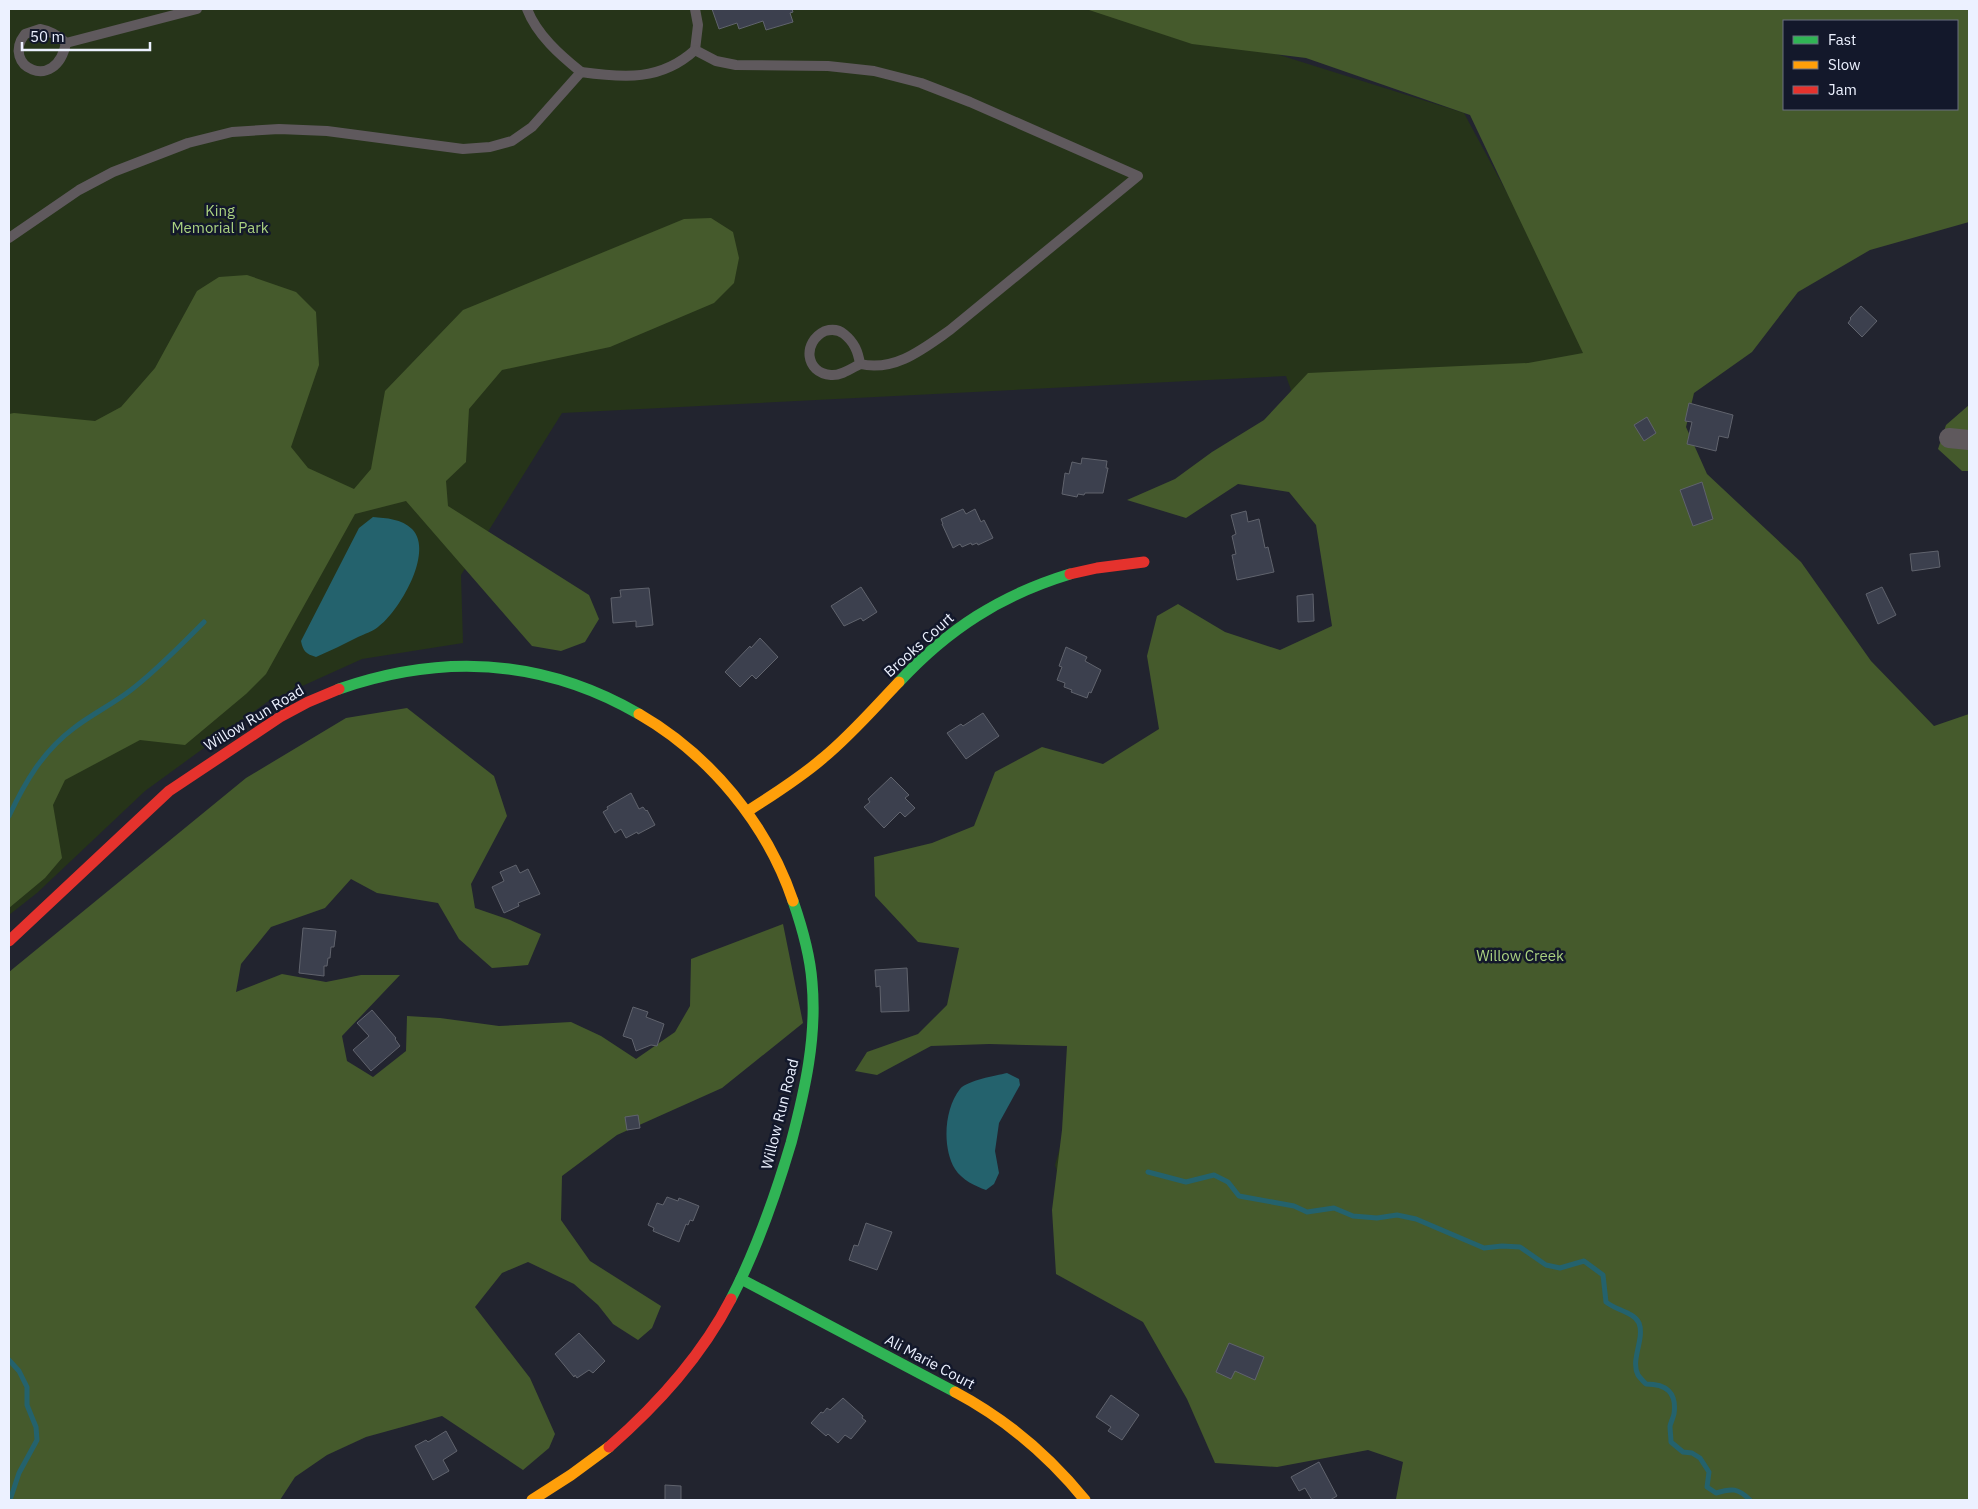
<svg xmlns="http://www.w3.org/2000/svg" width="1978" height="1509" viewBox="0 0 1978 1509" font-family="'IBM Plex Sans',sans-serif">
<rect width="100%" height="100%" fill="#22242f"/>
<polygon fill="#263419" points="9,9 1133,9 1464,113 1597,360 1969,1500 1445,1427 1063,1191 1055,1165 1063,1137 1378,632 1286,376 562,413 461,575 463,643 362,659 267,702 145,791 37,893 9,915"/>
<g fill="#455a2c" fill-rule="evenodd">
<path d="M1086,9H1969V222L1870,250L1798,292L1752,352L1694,393L1686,427L1707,474L1801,562L1871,661L1934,726L1969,714V1500H1394L1396,1499L1403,1462L1368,1450L1277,1467L1215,1463L1187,1399L1143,1322L1056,1274L1052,1210L1062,1130L1067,1046L989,1044L931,1046L877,1075L855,1071L867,1052L918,1034L947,1005L959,948L918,942L875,896L874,857L932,843L974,826L995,772L1042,747L1103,764L1159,729L1147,656L1157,616L1178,604L1225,632L1280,650L1332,626L1316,525L1289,492L1238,484L1186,518L1127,500L1175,479L1212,452L1264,420L1308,373L1528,363L1583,353L1470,115L1306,58L1192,44ZM1784,21H1957V109H1784Z"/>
<polygon points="711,218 733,232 739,258 734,283 714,303 610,347 502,370 469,409 466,462 446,481 448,506 589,595 599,619 585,642 561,651 532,646 406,501 355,514 266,674 246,694 185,745 140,740 65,780 53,805 62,858 45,878 9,908 9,414 14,413 95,421 121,407 155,368 197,291 219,277 247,275 296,292 316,312 319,365 291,447 308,468 354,489 371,469 385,391 463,310 684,219"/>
<polygon points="1969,405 1969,471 1962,471 1938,449 1946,425"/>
<polygon points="407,708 494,776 507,816 471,884 475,908 510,920 541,934 528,965 492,968 459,939 438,903 377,893 351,879 325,908 271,927 241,964 236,992 282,974 326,982 361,975 400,975 342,1036 347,1061 373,1077 406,1051 407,1016 440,1018 499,1026 571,1022 601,1036 636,1059 675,1032 690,1006 691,959 783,924 803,1023 722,1088 617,1135 562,1176 561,1220 590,1261 661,1306 652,1328 638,1340 613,1324 598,1305 574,1284 528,1262 502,1273 475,1307 530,1378 555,1434 549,1448 523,1470 442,1416 366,1437 327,1455 295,1477 280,1500 9,1500 9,972 246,778 346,718"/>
</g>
<g fill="#24626d">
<path d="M373,517C386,518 402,519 412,529C435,552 398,613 378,627C372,632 364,634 358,637C344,644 330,651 316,657C306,654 303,651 301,641L359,528Z"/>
<path d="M1007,1073L1019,1079L1020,1085L999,1123L995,1151L999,1173L994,1184L986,1190C975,1186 962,1180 955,1169C942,1148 944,1109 960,1089C968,1080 995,1076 1007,1073Z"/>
</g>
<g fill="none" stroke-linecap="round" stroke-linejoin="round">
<g stroke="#24626d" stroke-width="5">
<path d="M9,816C25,782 43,751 74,728C92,714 113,704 131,690C157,670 180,646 204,622"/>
<path d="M1148,1172L1186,1182L1214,1175L1228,1182L1239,1196L1294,1206L1307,1212L1334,1208L1353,1216L1377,1218L1397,1215L1416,1219L1484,1248L1502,1246L1520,1247L1546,1265L1560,1268L1584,1261L1603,1275L1606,1302C1615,1310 1634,1312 1639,1323C1645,1339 1630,1360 1638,1375C1640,1378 1643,1381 1646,1384C1666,1384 1677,1392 1674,1414C1673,1418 1671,1422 1670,1426C1670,1431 1671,1437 1671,1442L1683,1452L1692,1453L1700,1458L1709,1472L1707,1487L1716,1493C1732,1488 1738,1488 1750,1500"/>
<polyline points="9,1360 19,1371 27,1387 27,1405 36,1427 37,1440 19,1473 10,1500"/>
</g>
</g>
<g fill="#3c404e" stroke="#60636d">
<polygon points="712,9 792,9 793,12 790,13 793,22 766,30 763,21 739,29 737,23 719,29"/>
<polygon points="1861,306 1877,321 1862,337 1848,323 1851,319 1850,318"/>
<polygon points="1689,403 1733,415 1728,438 1719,436 1716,451 1687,444 1692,422 1685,421"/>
<polygon points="1647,417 1656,433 1644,441 1634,425"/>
<polygon points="1082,458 1107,461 1106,468 1108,468 1103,493 1085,493 1084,495 1078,494 1077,497 1062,494 1065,473 1069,474 1072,462 1081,464"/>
<polygon points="1702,482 1713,519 1693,526 1680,490"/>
<polygon points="963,509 966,514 975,509 981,522 984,520 993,538 978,545 977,543 972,545 971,543 962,547 960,544 953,548 942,524 943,524 941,519"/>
<polygon points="1246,511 1248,522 1259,519 1265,548 1268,547 1274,572 1237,580 1232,555 1236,554 1232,536 1236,534 1231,515"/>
<polygon points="1938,551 1940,567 1912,571 1910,554"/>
<polygon points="861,587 877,612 863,621 861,618 844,626 831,606"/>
<polygon points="1882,587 1896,615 1878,624 1866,594"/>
<polygon points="649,588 653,625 636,627 636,621 613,623 611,598 621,597 620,590"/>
<polygon points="1313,594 1314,621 1298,622 1297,596"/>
<polygon points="760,638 778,657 756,679 752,675 740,687 725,672 750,646 751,648"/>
<polygon points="1066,647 1087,657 1085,661 1101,670 1091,693 1089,692 1087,698 1071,692 1072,690 1064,687 1065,683 1057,680 1062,667 1059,666"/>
<polygon points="983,713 999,736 966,759 947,733 961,724 963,726"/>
<polygon points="891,777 909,795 905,798 915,808 905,817 900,812 884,828 864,807 870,802 868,799"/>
<polygon points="631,793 639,809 643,807 646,811 647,810 655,825 638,834 637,832 626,838 621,829 615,833 603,812 608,809 607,807"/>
<polygon points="516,865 520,873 528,869 540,894 518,903 519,906 504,913 492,887 504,881 500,872"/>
<polygon points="303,928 336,931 334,947 331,947 330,958 328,958 327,966 324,966 324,976 299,973"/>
<polygon points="907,968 909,1011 881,1012 880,986 876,987 875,970"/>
<polygon points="633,1007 648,1012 646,1017 664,1024 657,1046 651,1045 636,1051 632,1039 623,1036"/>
<polygon points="372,1010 396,1038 395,1039 400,1046 371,1071 353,1050 369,1036 357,1023"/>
<polygon points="638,1115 640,1128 627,1130 625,1117"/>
<polygon points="667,1197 678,1201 679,1198 699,1206 693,1221 690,1220 688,1225 686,1224 679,1242 653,1231 654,1228 648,1225 657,1203 663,1205"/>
<polygon points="866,1223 892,1232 877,1270 849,1260 854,1245 858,1246"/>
<polygon points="579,1333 605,1361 593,1373 589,1370 577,1378 575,1375 574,1377 555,1354"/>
<polygon points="1229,1343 1264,1357 1255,1380 1235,1371 1231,1379 1216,1372"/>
<polygon points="1111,1395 1139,1415 1122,1440 1108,1431 1111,1427 1096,1417"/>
<polygon points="843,1398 863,1416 862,1418 866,1421 851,1439 845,1435 838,1443 828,1434 826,1436 811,1423 821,1412 823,1413 827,1408 830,1410"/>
<polygon points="446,1431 457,1451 443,1460 449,1471 433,1480 415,1446 426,1440 428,1442"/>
<polygon points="1319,1462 1337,1496 1330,1500 1312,1500 1305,1488 1299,1491 1291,1477"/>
<polygon points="665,1485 681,1486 681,1500 665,1500"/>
</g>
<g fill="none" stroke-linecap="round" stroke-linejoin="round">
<g stroke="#5f595d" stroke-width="10">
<path d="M527,9C537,35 560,55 581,72"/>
<path d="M695,9L698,25L695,50L716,61L736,65L828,66L874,71L921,83L970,102L1138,176L950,330C923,349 895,372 860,364C852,368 841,376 831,375C805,373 802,342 825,331C832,329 838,329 844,334C854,342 858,351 860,364"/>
<path d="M40,29C51,31 58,35 66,43C56,94 0,66 25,34Z"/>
<polyline points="66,43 197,9"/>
<path d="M9,238L79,190L113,172L188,143L232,132L279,129L327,131L463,149L490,147L512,141L532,127L581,72C624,78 661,81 695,50"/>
</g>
<polyline stroke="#5f595d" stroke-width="20" points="1949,438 1969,440"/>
<g stroke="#30b455" stroke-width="11">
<path d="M899,682C948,629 1001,595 1070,574"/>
<path d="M339,689C443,653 544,659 639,714"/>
<polyline points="741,1279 955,1392"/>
<path d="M731,1299C757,1249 775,1197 791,1143C805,1090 817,1037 812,982C810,954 802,927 793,901"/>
</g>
<g stroke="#ff9f0a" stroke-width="11">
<path d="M639,714C710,755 767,824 793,901"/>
<path d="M748,811C774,794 800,778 823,758C851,735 874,708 899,682"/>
<path d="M955,1392C1006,1419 1049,1456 1085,1500"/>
<polyline points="532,1500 571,1475 609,1447"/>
</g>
<g stroke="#e5322d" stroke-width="11">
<polyline points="1070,574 1097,568 1144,562"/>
<polyline points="9,941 169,791 280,717 308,702 339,689"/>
<path d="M609,1447C658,1404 701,1357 731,1299"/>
</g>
</g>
<g text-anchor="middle" stroke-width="5" stroke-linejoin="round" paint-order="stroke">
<g font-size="15" fill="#abd280" stroke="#13182b">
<text x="220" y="216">King<tspan x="220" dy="17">Memorial Park</tspan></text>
<text x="1520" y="961">Willow Creek</text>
</g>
<g font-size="15" fill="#ecf1ff" stroke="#13182b">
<text transform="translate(919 645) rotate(-42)" y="5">Brooks Court</text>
<text transform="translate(254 718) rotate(-31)" y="5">Willow Run Road</text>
<text transform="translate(780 1114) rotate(-76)" y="5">Willow Run Road</text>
<text transform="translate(930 1362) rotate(28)" y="5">Ali Marie Court</text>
</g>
</g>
<rect width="1978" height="1509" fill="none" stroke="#ecf1ff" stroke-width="20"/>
<rect x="1783" y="20" width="175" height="90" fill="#13182b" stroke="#6a6f80"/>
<rect x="1793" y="36" width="25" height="8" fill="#30b455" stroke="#6a6f80"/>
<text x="1828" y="45" font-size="15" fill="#ecf1ff">Fast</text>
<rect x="1793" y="61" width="25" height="8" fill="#ff9f0a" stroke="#6a6f80"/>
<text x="1828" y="70" font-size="15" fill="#ecf1ff">Slow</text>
<rect x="1793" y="86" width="25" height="8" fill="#e5322d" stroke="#6a6f80"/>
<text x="1828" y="95" font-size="15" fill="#ecf1ff">Jam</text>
<path d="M22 42v8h128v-8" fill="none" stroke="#ecf1ff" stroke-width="2.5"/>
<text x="30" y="42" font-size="15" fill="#ecf1ff" stroke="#13182b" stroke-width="4" paint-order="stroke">50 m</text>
</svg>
